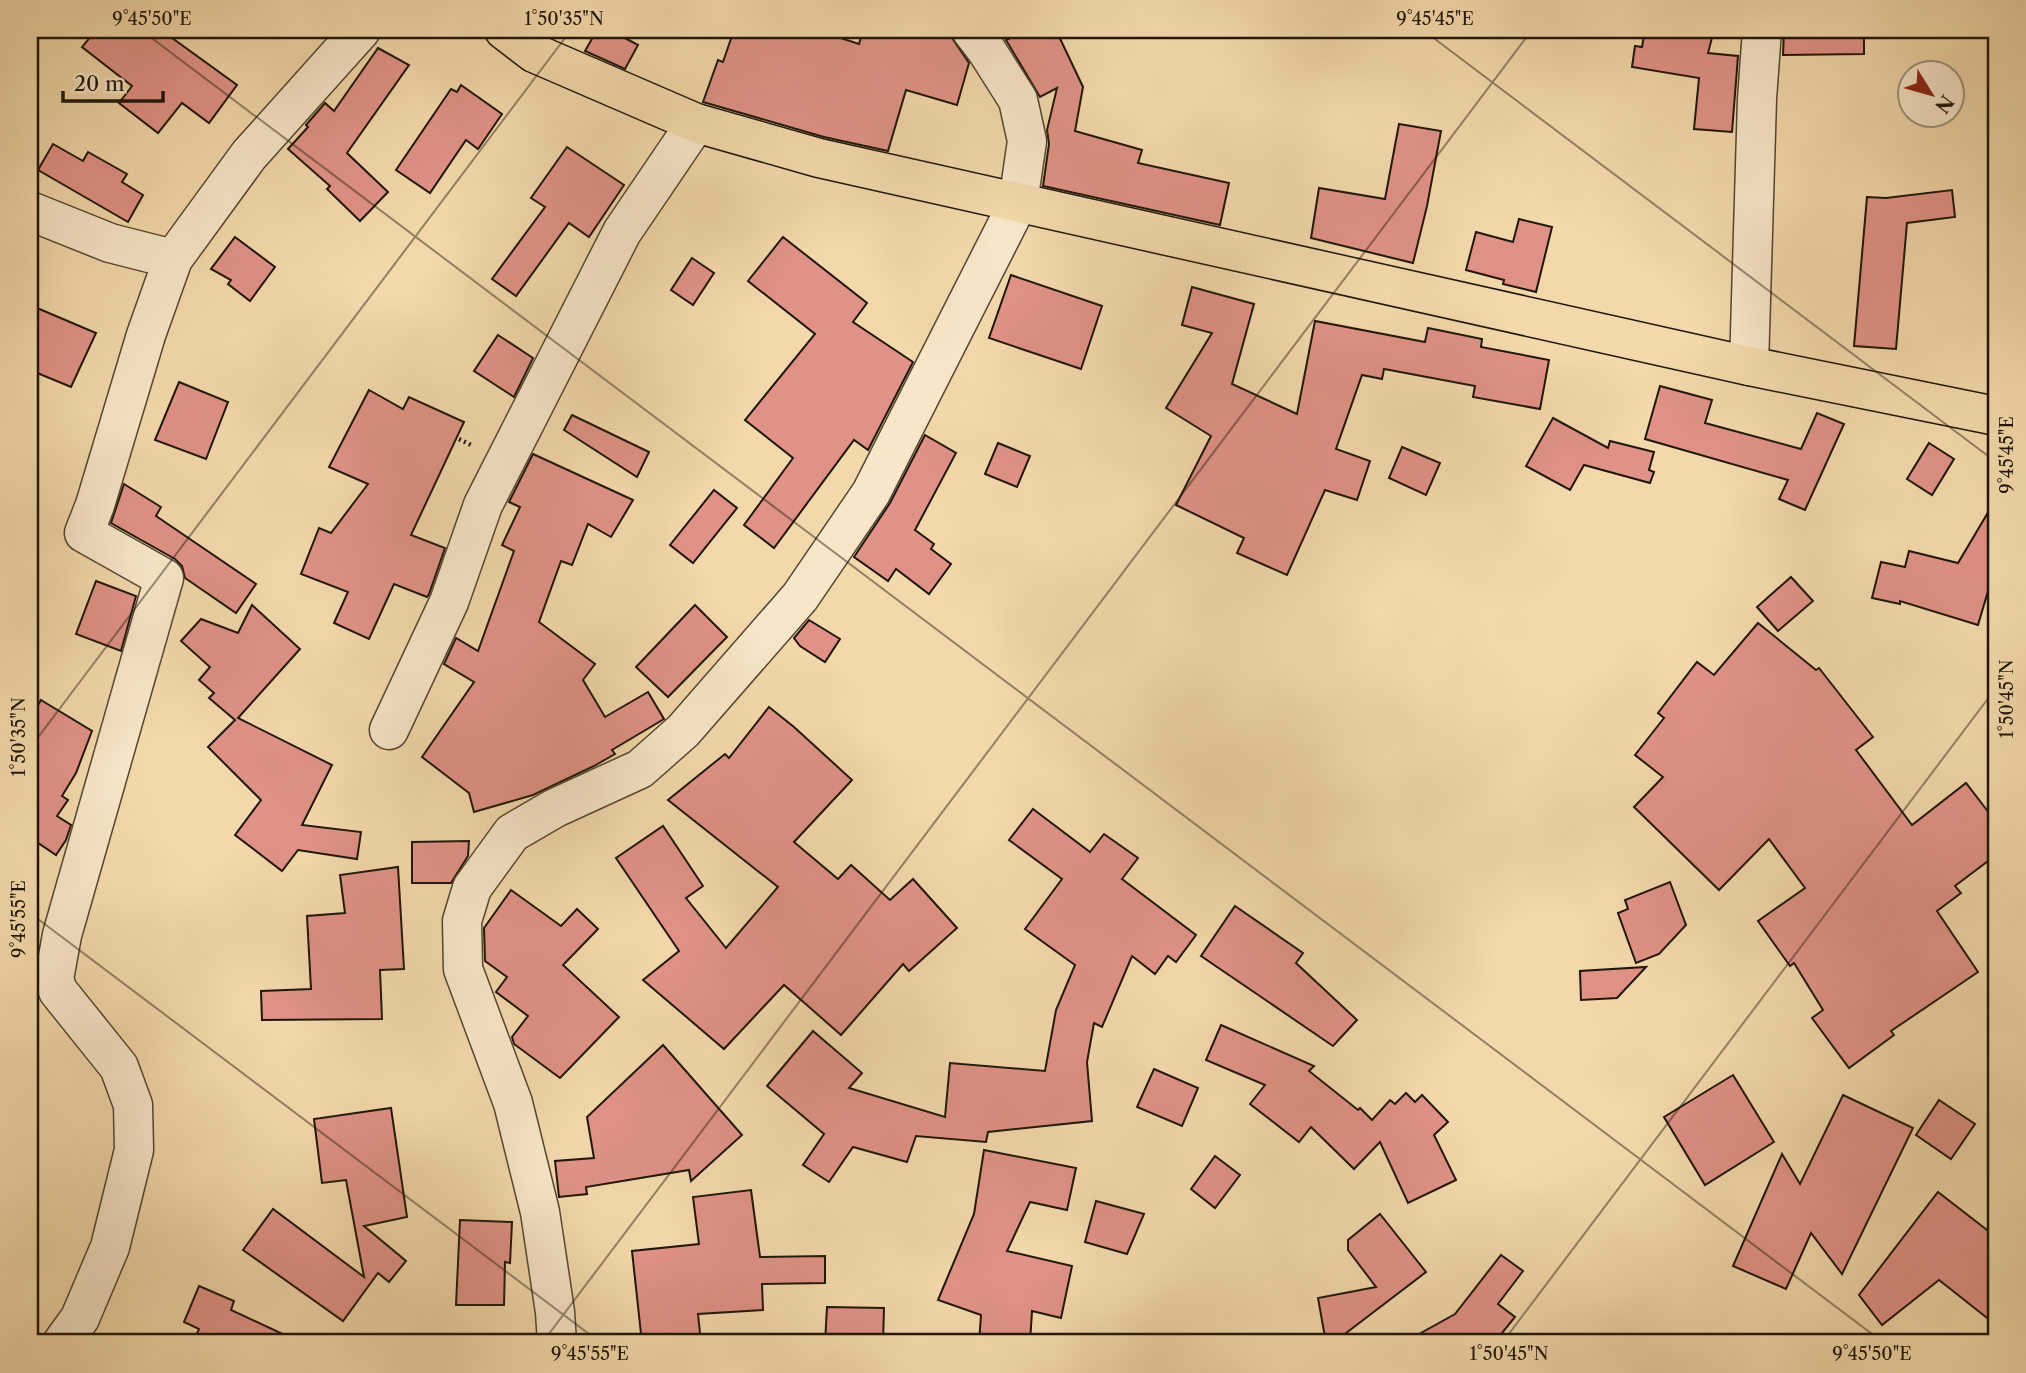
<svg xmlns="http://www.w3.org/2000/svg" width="2026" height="1373" viewBox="0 0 2026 1373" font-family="'Libre Caslon Text',serif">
<rect width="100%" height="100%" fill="#f3d8ab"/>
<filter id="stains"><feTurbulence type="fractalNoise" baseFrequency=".00286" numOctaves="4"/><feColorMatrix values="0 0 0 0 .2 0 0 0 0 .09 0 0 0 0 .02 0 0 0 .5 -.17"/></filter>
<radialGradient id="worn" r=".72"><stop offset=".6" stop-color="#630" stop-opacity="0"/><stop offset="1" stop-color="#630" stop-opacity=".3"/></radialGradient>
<g fill="#e09286" stroke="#1f160a" stroke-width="2">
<polygon points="96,30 161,30 237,85 209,123 182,103 158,133 119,103 132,86 82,47"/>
<polygon points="597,30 610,30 638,45 625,69 585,51"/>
<polygon points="734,30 816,30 859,44 863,30 950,30 947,37 952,38 969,63 957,105 906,90 888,151 824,137 703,102 718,60 723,62"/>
<polygon points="1029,30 1056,30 1083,87 1075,131 1142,150 1138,163 1229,183 1220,225 1043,186 1049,144 1047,130 1057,88 1040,97 1006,40"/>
<polygon points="1645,30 1714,30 1708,53 1738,56 1732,132 1694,129 1699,78 1632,67 1635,46 1642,47"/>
<polygon points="1784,30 1864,30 1864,54 1783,55"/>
<polygon points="378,48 409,65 347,153 388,192 360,221 327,189 330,186 288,149 308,127 306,125 325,103 334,111"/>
<polygon points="461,85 502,114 478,149 466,140 430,193 396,170 451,89 457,92"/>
<polygon points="1399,124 1441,131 1427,206 1413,263 1311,238 1319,188 1385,199"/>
<polygon points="53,144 83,161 88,152 127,174 122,182 143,195 128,222 38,170"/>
<polygon points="567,147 624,185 589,237 569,223 516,296 492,279 545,207 531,198"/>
<polygon points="1952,190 1955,217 1907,223 1896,349 1854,346 1867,197 1886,198"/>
<polygon points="1519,219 1552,227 1536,292 1503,284 1504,280 1466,270 1476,232 1513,242"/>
<polygon points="235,237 275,267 250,301 228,284 231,280 211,269"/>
<polygon points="783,237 867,303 853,322 913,362 868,450 854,440 774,548 744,525 793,458 745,420 815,334 748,281"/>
<polygon points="692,258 714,273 693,305 671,290"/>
<polygon points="1011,275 1102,306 1081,369 989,338"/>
<polygon points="1192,287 1254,304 1232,384 1297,414 1315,321 1425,342 1428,328 1482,339 1481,347 1549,360 1540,409 1473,397 1475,386 1384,369 1382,379 1362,375 1336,449 1370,461 1357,500 1325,490 1287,575 1237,553 1244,538 1176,505 1211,436 1166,408 1212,333 1182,325"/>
<polygon points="30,305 96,333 71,387 30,370"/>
<polygon points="498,335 533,358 514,397 474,371"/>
<polygon points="179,382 228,402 206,459 155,440"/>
<polygon points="1660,386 1712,400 1705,423 1801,449 1817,413 1844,424 1805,510 1779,499 1788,480 1645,439"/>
<polygon points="369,390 403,409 409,397 464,422 411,535 445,548 429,594 427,597 394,584 369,639 334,623 348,592 301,574 319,528 331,533 368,484 329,467"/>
<polygon points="572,415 649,452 637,477 564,430"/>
<polygon points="1553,418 1608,448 1610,441 1654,452 1649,470 1654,472 1650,483 1584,465 1570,490 1526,466"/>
<polygon points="925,435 956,453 915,530 934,544 931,549 951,564 929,594 896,569 888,581 854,557 890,503"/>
<polygon points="998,443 1030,456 1017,487 985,474"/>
<polygon points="1929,443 1954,459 1932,495 1907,479"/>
<polygon points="1402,447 1440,463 1426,495 1389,478"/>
<polygon points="533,454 633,500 611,537 588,524 572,565 561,561 539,622 595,664 583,680 605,717 648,692 664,719 612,750 615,754 594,766 533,795 474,812 469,793 422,757 474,682 444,664 456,638 478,651 514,551 502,545 520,507 509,502"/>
<polygon points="124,484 161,507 156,516 256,584 236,613 185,578 182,566 175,559 111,523"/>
<polygon points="714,490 737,508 693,563 670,545"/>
<polygon points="1996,499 1996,564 1978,625 1900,601 1900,604 1872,598 1881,562 1905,567 1909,551 1958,563"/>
<polygon points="1791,577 1813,601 1778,631 1757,607"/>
<polygon points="96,581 136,596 121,651 76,634"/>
<polygon points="252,605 300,649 238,718 332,765 302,825 361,832 357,859 298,850 282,871 235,835 261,800 208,747 235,720 209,698 214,693 199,680 210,667 181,641 201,619 238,633"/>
<polygon points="695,605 727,637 668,697 636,667"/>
<polygon points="809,620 840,639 825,662 800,646 794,638"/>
<polygon points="1758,623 1816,670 1819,668 1873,737 1856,750 1912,825 1966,783 1996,822 1996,855 1955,886 1961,893 1937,911 1978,972 1891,1031 1894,1035 1849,1068 1812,1018 1823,1010 1794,963 1790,966 1758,921 1805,888 1769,839 1719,890 1634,807 1663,777 1635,755 1664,718 1658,713 1697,662 1714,675"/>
<polygon points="41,700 92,731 76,773 62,796 68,800 57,816 71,825 66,840 56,855 38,843 30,855 30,719"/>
<polygon points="769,707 794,727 852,780 794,842 838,879 851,865 890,900 913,879 957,928 909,971 903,964 841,1035 784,985 724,1049 643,980 679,951 616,858 663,826 703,886 686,898 726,948 778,887 668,800 725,754 729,758"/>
<polygon points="1033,809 1090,852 1104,834 1138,858 1122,879 1196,935 1176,962 1168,956 1155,974 1132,956 1102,1027 1094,1023 1087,1062 1092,1121 988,1132 986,1142 916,1136 907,1162 853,1147 829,1182 803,1165 824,1134 767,1086 813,1031 862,1073 849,1088 945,1117 950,1063 1045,1071 1056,1010 1075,965 1025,929 1062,879 1009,840"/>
<polygon points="469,841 468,856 451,883 412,883 412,842"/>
<polygon points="398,867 404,969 380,970 382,1019 262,1020 261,991 311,989 307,916 345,913 340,875"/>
<polygon points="1670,882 1686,925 1659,954 1636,963 1618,913 1628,909 1625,900"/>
<polygon points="511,890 561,926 577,909 598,929 563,965 619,1017 560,1078 514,1044 512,1037 528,1016 496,992 507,977 485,961 484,928"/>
<polygon points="1235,906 1303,953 1296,963 1357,1020 1333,1046 1201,956"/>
<polygon points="1646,967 1617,998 1581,1000 1580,971"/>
<polygon points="1221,1025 1314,1066 1309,1071 1358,1110 1360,1108 1372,1120 1390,1100 1395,1104 1406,1093 1415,1102 1422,1095 1448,1122 1434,1135 1456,1180 1408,1203 1380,1142 1354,1169 1311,1127 1299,1142 1250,1104 1265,1085 1206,1060"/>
<polygon points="663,1045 742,1135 691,1181 689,1170 586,1187 587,1194 559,1197 555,1161 594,1158 587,1117"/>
<polygon points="1154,1069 1198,1088 1182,1126 1137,1107"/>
<polygon points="1733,1075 1774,1142 1705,1185 1664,1117"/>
<polygon points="1843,1095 1913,1128 1842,1274 1811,1233 1786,1289 1733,1266 1782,1154 1800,1184"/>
<polygon points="1939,1100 1975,1124 1951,1159 1916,1135"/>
<polygon points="391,1108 407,1217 364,1226 406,1261 389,1282 378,1273 343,1321 243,1250 273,1209 364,1277 346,1180 322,1183 314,1119"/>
<polygon points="984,1150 1076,1168 1067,1210 1030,1202 1007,1251 1072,1266 1061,1318 1032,1311 1030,1343 979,1343 981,1315 938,1300 974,1214"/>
<polygon points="1215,1156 1240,1175 1215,1208 1191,1189"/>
<polygon points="751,1190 760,1257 825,1256 825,1283 762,1284 763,1310 698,1314 701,1343 642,1343 632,1251 699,1244 693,1197"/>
<polygon points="1938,1192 1996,1237 1996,1325 1939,1280 1882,1325 1859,1295"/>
<polygon points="1096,1201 1144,1214 1127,1254 1085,1242"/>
<polygon points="1380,1214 1426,1272 1333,1343 1326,1343 1318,1298 1376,1287 1348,1250 1348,1240"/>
<polygon points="460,1220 512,1222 510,1263 505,1262 504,1305 456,1305"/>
<polygon points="1501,1255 1523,1271 1498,1304 1515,1317 1494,1343 1403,1343 1455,1314"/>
<polygon points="199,1286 234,1301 231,1310 302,1343 193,1343 199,1329 184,1322"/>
<polygon points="827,1307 884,1308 883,1343 825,1343"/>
</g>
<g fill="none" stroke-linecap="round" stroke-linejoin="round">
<defs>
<g id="minor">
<polyline points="30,211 110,243 173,259"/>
<polyline points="1749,366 1757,99 1762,30"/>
<polyline points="389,730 449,602 483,505 622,232 696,123"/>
<polyline points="62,1343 80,1318 110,1247 134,1150 133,1105 119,1067 58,991 54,979 62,935 164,578 84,533 95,505 146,335 173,259 249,155 361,30"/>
<polyline points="557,1343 555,1312 540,1212 513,1103 463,969 462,921 472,888 512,833 555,808 640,769 683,731 800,597 871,493 1018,203 1027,141 1018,100 987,51 971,30"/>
</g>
<polyline id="major" points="504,30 534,53 696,123 819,158 1749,366 1996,416"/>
</defs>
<use href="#minor" stroke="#544632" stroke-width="41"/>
<use href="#major" stroke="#1f160a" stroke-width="41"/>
<polyline stroke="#1f160a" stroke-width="4.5" stroke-dasharray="2 3.5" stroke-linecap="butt" points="459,439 473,446"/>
<use href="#minor" stroke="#f7e6c8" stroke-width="38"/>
<use href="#major" stroke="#f3d8ab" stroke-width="38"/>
</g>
<path fill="none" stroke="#1f160a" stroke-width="2" stroke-opacity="0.45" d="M141,30L1884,1343M1423,30L1996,462M30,748L571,30M30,913L601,1343M542,1343L1532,30M1502,1343L1996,688"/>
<rect width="2026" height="1373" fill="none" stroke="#f3d8ab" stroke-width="77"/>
<g transform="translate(1931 94) rotate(127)"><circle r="33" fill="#f7e6c8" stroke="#a1937c" stroke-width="2"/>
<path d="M0-5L12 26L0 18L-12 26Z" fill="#8f2418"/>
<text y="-10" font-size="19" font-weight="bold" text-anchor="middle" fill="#1f160a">N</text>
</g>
<path d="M63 91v10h100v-10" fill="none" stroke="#1f160a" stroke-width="3.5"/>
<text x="74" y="91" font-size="21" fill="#1f160a" stroke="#f7e6c8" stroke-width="5" paint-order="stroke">20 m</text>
<rect x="38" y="38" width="1950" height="1296" fill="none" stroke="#1f160a" stroke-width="2.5"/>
<g font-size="18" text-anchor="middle" fill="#1f160a">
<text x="152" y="25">9°45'50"E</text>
<text x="564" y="25">1°50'35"N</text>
<text x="1435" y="25">9°45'45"E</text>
<text transform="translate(2007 455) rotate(-90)" y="6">9°45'45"E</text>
<text transform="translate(2007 699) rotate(-90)" y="6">1°50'45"N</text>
<text transform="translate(19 737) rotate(-90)" y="6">1°50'35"N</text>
<text transform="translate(19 919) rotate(-90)" y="6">9°45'55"E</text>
<text x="590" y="1360">9°45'55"E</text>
<text x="1509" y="1360">1°50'45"N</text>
<text x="1872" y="1360">9°45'50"E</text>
</g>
<rect width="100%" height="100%" filter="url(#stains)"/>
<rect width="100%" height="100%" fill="url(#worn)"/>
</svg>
